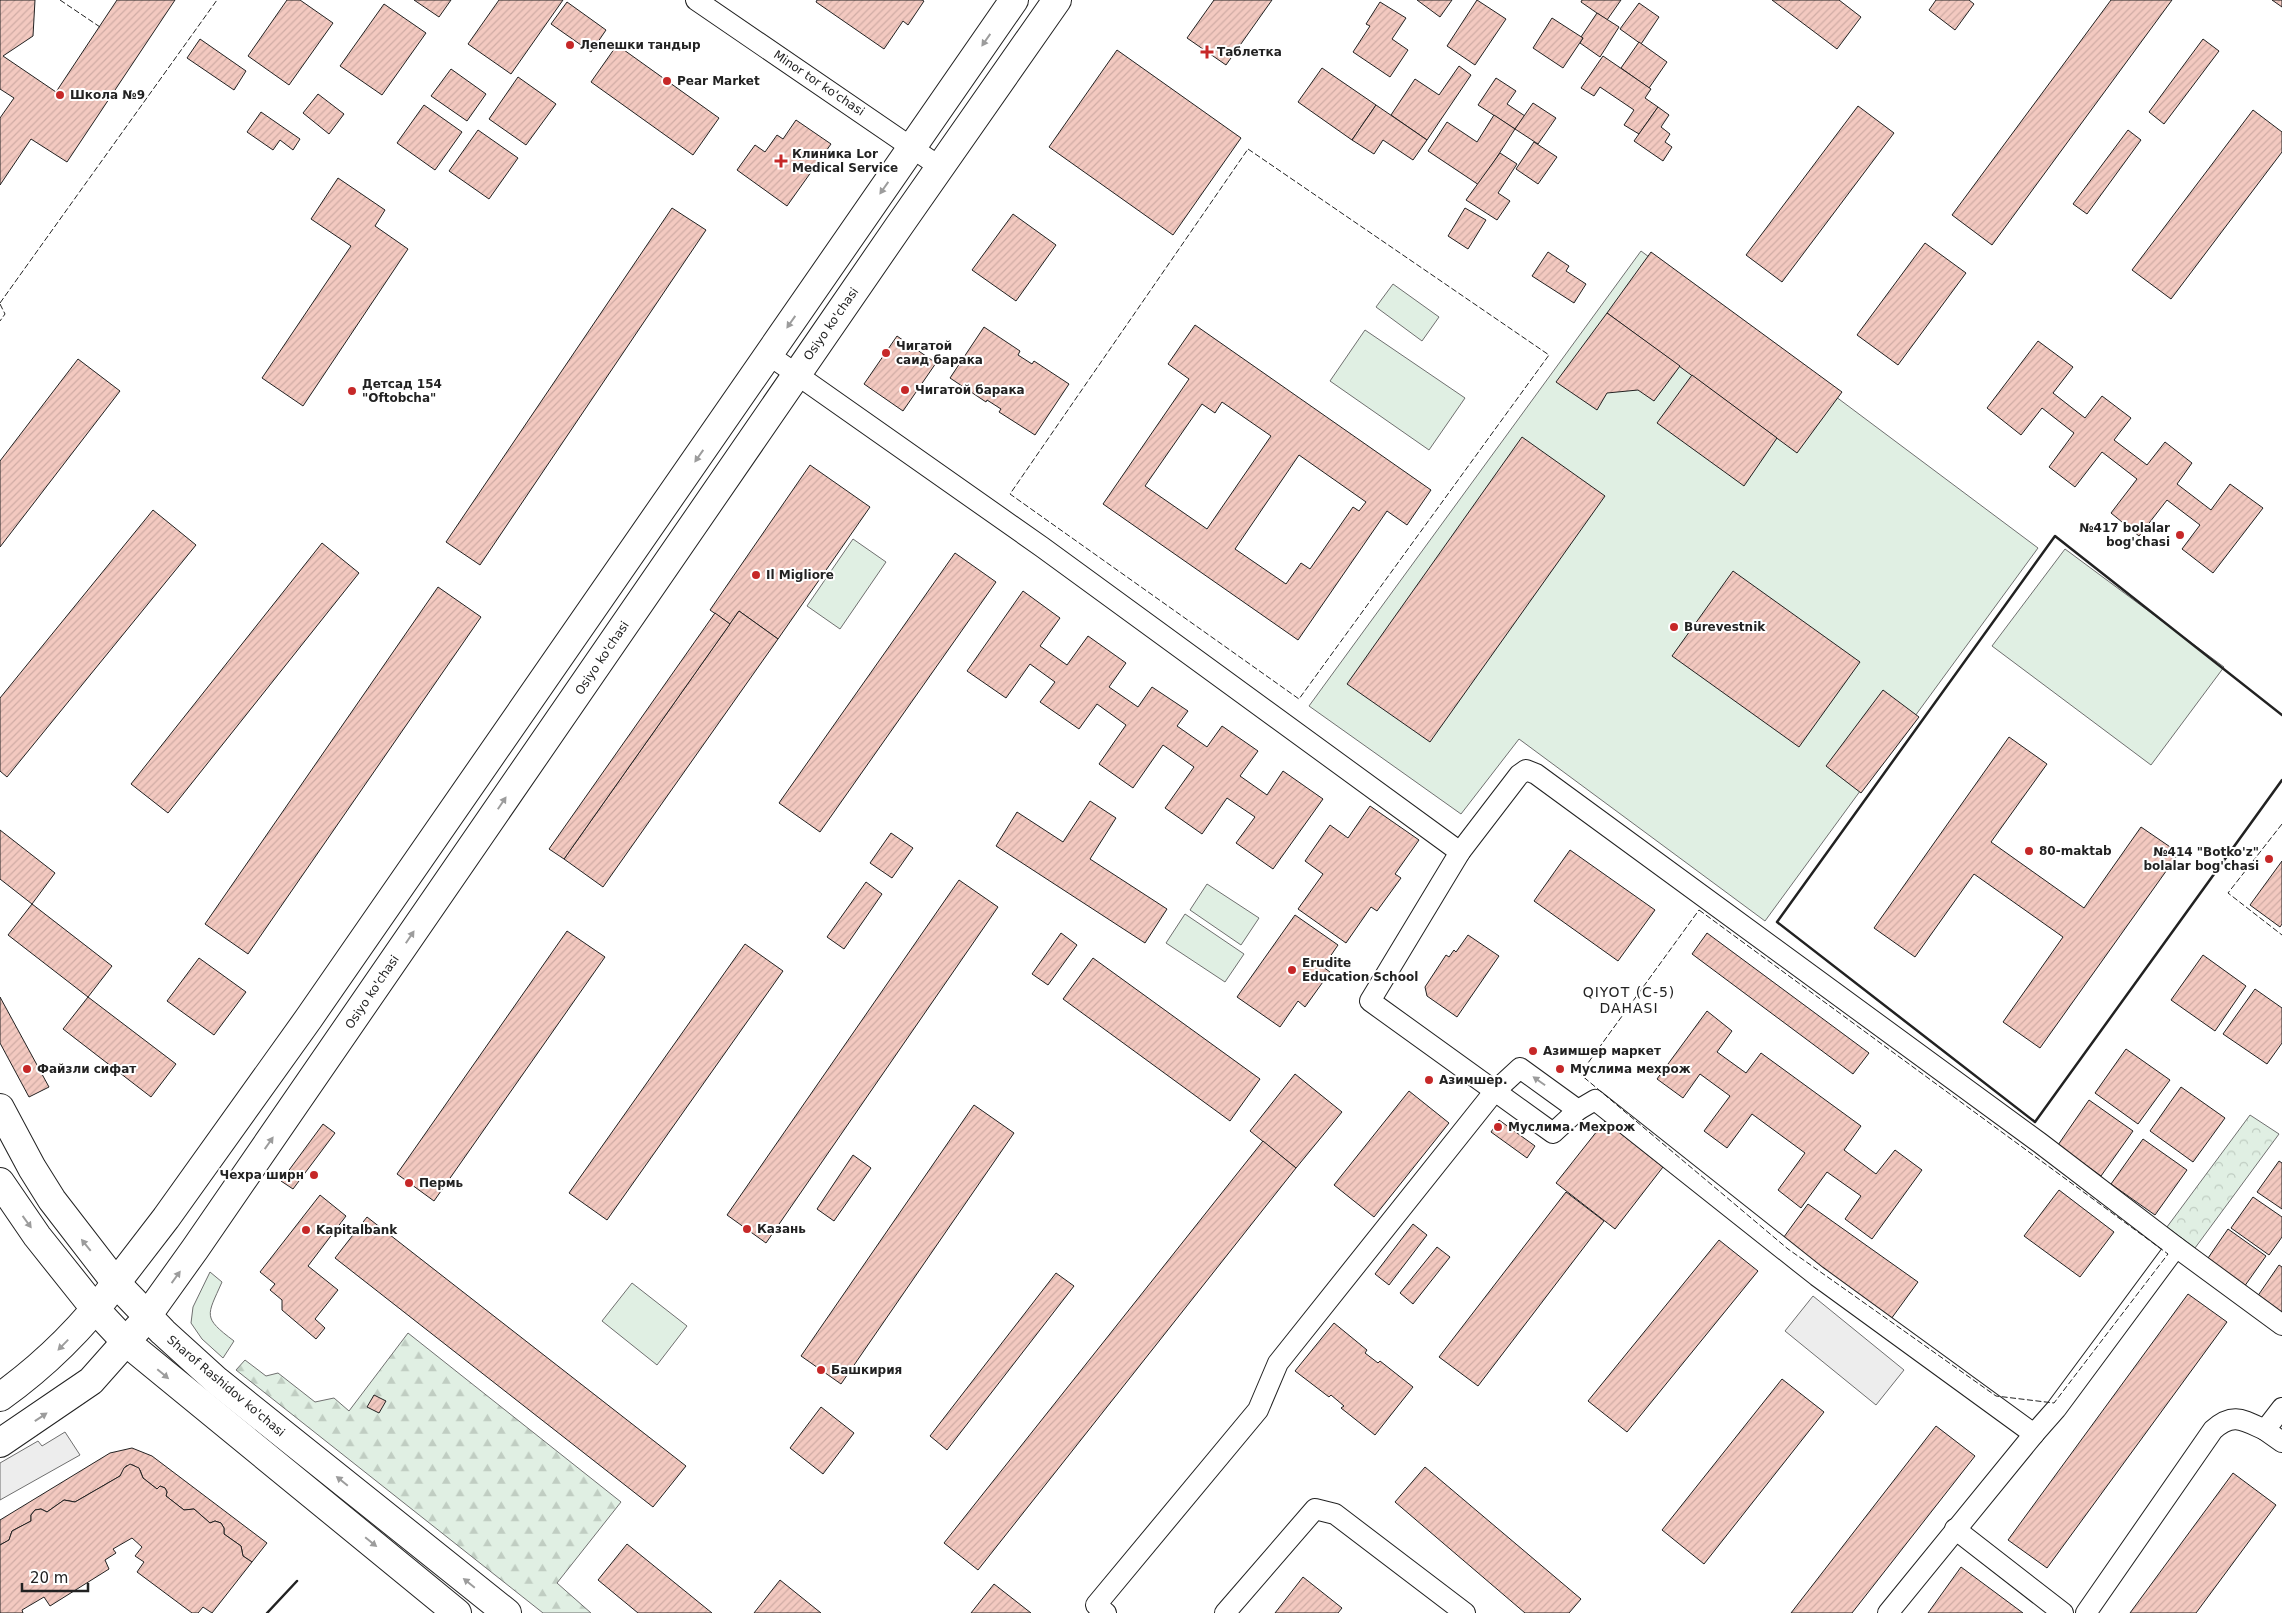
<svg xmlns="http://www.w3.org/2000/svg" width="2282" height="1613" viewBox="0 0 2282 1613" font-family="'DejaVu Sans',sans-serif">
<defs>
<pattern id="forest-firs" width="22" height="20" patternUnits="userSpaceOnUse" patternTransform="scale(1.25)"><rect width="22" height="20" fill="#e0efe3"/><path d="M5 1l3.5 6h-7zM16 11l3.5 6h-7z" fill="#c0cdc2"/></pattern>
<pattern id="park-crowns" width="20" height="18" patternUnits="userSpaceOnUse" patternTransform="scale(1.25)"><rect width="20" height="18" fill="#e0efe3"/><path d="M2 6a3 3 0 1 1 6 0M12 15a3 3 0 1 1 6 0" fill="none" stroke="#c0cdc2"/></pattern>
<pattern id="building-hatch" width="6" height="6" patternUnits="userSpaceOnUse" patternTransform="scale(1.25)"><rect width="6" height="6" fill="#f3c9c0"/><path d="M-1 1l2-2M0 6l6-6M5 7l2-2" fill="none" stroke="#d0aca5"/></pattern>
</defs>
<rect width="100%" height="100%" fill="#fff"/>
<g fill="#e0efe3" stroke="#6f6f6f">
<polygon points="1641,251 2038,548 1765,921 1519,739 1461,814 1309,706"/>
<polygon points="1393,284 1439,317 1422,341 1376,307"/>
<polygon points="1365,330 1465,398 1429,450 1330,381"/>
<polygon points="853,539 886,562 840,629 807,606"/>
<polygon points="2065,549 2224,667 2151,765 1992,646"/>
<polygon points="1207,884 1259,918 1241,945 1190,910"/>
<polygon points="1185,914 1244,954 1225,982 1166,943"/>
<path d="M210,1272L222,1282C207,1316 202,1317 234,1341L223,1358L202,1339L191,1323L193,1307Z"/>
<polygon points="632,1283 687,1326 657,1365 602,1321"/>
</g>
<polygon fill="url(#forest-firs)" stroke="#6f6f6f" points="408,1333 621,1502 557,1583 591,1613 543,1613 236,1370 245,1360 266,1376 278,1373 315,1402 334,1398 349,1411"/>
<polygon fill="url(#park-crowns)" stroke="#6f6f6f" points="2250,1115 2279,1134 2195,1248 2167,1227"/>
<g fill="#ededed" stroke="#6f6f6f">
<polygon points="1813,1296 1904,1370 1876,1405 1785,1331"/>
<polygon points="65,1432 80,1455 0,1500 0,1463 38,1441 42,1446"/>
</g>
<g fill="url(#building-hatch)" stroke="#222" fill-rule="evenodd">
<polygon points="0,0 35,0 33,36 3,56 56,92 117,0 175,0 67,162 31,139 0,185 0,118 14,98 0,89"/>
<polygon points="287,0 300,0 333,23 289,85 248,56"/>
<polygon points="414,0 451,0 439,17"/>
<polygon points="499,0 563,0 511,74 468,44"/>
<polygon points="817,0 922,0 924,1 908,25 903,21 884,49 816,2"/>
<polygon points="1214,0 1272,0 1226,65 1187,38"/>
<polygon points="1417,0 1452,0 1440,17"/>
<polygon points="1477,0 1506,19 1475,65 1447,46"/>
<polygon points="1582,0 1621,0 1607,20 1581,2"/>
<polygon points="1772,0 1839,0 1861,17 1837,49"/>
<polygon points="1936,0 1969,0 1974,4 1955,30 1929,10"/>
<polygon points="2111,0 2172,0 1992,245 1952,215"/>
<polygon points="2272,0 2282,0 2282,7"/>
<polygon points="567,2 606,30 591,52 551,24"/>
<polygon points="1380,2 1406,18 1392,39 1408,50 1390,77 1353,52 1370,26 1366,24"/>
<polygon points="1639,3 1659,17 1641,44 1620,29"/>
<polygon points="384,4 426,33 382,95 340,66"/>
<polygon points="1597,13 1619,27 1600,57 1580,43 1583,38 1581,37"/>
<polygon points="1552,18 1583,38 1563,68 1533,48"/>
<polygon points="200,39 246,71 234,90 187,58"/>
<polygon points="2203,39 2219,51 2164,124 2149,112"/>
<polygon points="1639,42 1667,62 1649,88 1621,68"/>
<polygon points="617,45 719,118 693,155 591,82"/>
<polygon points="1117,50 1241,138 1173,235 1049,147"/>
<polygon points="1603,56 1651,89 1645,98 1658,107 1639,134 1624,125 1634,110 1600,87 1594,96 1581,88"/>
<polygon points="1459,66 1471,75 1427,140 1391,115 1415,79 1439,95"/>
<polygon points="1322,68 1376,105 1352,140 1298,102"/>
<polygon points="451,69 486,94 467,121 431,96"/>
<polygon points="518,77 556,104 526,145 489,119"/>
<polygon points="1496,78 1516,91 1507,104 1525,116 1515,129 1478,105"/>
<polygon points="318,94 344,114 329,134 303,113"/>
<polygon points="1533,103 1556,118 1538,144 1515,129"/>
<polygon points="424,105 462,132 435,170 397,143"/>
<polygon points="1376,105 1427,140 1413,160 1383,140 1374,154 1352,140"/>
<polygon points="1858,106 1894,133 1782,282 1746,255"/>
<polygon points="1658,107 1669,115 1661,127 1670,134 1665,142 1672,147 1663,161 1634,141"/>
<polygon points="2253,110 2282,132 2282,152 2171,299 2132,270"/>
<polygon points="261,112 300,139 293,150 280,140 273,150 247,132"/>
<polygon points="1494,115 1515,129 1479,185 1428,151 1447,122 1477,142"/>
<polygon points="796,120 831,144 787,206 737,170 755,145 765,152 777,135 783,139"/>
<polygon points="478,130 518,158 489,199 449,171"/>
<polygon points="2128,130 2141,140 2087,214 2073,204"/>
<polygon points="1534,142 1557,157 1538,184 1516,169"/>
<polygon points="1500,153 1517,164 1498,193 1510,201 1497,220 1466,200"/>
<polygon points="338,178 385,210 375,226 408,249 303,406 262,378 351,246 311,219"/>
<polygon points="672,208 706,230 480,565 446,542"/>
<polygon points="1465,208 1486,220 1468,249 1448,236"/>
<polygon points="1013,214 1056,245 1016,301 972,270"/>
<polygon points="1925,243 1966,273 1898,365 1857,335"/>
<polygon points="1548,252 1569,266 1566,271 1586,284 1574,303 1532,276"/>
<polygon points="1651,252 1842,392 1797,453 1607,313"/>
<polygon points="1607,313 1680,366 1654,401 1638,390 1607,393 1597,410 1556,382"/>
<path d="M1195,325L1431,490L1407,525L1387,511L1298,640L1103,504L1189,379L1168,364ZM1222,402L1271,436L1207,529L1145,486L1202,404L1215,413ZM1299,455L1366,502L1359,511L1353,507L1310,569L1301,563L1286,584L1235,549Z"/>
<polygon points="984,327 1020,351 1018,355 1032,364 1034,361 1069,384 1035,435 999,412 1001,409 987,400 986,402 950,378"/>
<polygon points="897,336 936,363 903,411 864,384"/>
<polygon points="2038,341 2073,367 2053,393 2085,418 2102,396 2131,418 2114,440 2147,465 2165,442 2192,463 2177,484 2211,510 2230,484 2263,508 2213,573 2182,549 2200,525 2167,500 2139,536 2111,513 2137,479 2102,452 2075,487 2049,467 2074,433 2042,408 2021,435 1987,408"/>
<polygon points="78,359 120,391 0,547 0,461"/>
<polygon points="1692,375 1777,438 1744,486 1657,423"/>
<polygon points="1522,437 1605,496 1430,742 1347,684"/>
<polygon points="810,465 870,507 778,639 739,611 730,624 710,610"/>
<polygon points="153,510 196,545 7,777 0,771 0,698"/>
<polygon points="322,543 359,573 168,813 131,784"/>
<polygon points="955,553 996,582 820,832 779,803"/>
<polygon points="1733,571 1860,662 1799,747 1672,656"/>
<polygon points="438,587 481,617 248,954 205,924"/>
<polygon points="1023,591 1060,618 1040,646 1067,665 1088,636 1126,663 1109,687 1138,707 1152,687 1188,711 1177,726 1207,747 1222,726 1258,751 1240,776 1267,795 1283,771 1323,799 1273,869 1236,843 1255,817 1227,798 1202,834 1165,808 1194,767 1163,745 1133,788 1099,764 1126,725 1097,704 1079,729 1040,702 1055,682 1030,664 1006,698 967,671"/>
<polygon points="739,611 778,639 603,887 564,859"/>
<polygon points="715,613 730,624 564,859 549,849"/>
<polygon points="1883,690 1919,717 1861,793 1826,766"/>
<polygon points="2009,737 2047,764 1991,842 2084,908 2141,827 2179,853 2040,1048 2003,1022 2063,937 1974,874 1915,957 1874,928"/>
<polygon points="1090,801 1116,818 1090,859 1167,909 1145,943 996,846 1017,812 1063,842"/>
<polygon points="1370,806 1419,840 1395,874 1401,878 1377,911 1371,907 1346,943 1298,909 1323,874 1305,861 1330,825 1348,838"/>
<polygon points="0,830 55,873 32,904 0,879"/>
<polygon points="891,833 913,848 892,878 870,863"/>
<polygon points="1570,850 1655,910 1618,961 1534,901"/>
<polygon points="2282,861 2282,924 2280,927 2250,905"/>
<polygon points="959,880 998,907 766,1243 727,1215"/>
<polygon points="866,882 882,894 844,949 827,937"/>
<polygon points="32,904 112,966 88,997 8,935"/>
<polygon points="1295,915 1338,945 1323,967 1330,972 1305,1007 1298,1001 1280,1027 1237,997"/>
<polygon points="567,931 605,957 434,1201 397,1174"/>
<polygon points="1061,933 1077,945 1048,985 1032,974"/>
<polygon points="1707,933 1869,1053 1853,1074 1692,954"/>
<polygon points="1468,935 1499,956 1457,1017 1427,996 1425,987 1446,955 1449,957 1454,950 1456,952"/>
<polygon points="745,944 783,971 607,1220 569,1193"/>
<polygon points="2203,955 2246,986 2215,1031 2171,1000"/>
<polygon points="199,958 246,992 214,1035 167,1001"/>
<polygon points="1093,958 1260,1079 1230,1121 1063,999"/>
<polygon points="2255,989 2282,1008 2282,1043 2267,1064 2223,1034"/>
<polygon points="0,997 49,1087 29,1097 0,1043"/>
<polygon points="88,997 176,1064 151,1097 63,1029"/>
<polygon points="1707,1011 1732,1031 1717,1052 1746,1073 1761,1053 1861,1126 1844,1150 1876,1174 1895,1150 1922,1170 1872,1239 1845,1219 1861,1196 1827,1172 1801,1208 1778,1190 1805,1153 1752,1114 1727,1148 1704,1131 1730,1096 1700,1074 1683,1098 1657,1079"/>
<polygon points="2126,1049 2170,1080 2138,1124 2095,1093"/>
<polygon points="1295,1074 1342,1112 1296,1168 1250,1131"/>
<polygon points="2181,1087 2225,1118 2193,1162 2150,1131"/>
<polygon points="1409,1091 1449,1123 1374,1217 1334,1185"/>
<polygon points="2089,1100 2133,1131 2101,1176 2058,1145"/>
<polygon points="974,1105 1014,1133 841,1384 801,1356"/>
<polygon points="1499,1120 1535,1146 1527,1158 1491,1132"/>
<polygon points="1605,1121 1663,1167 1615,1229 1556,1183"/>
<polygon points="323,1124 335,1133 293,1189 281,1181"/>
<polygon points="2143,1139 2187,1170 2155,1215 2111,1184"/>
<polygon points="1263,1141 1296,1168 978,1570 944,1543"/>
<polygon points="853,1155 871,1168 834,1221 817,1209"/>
<polygon points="2279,1161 2282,1163 2282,1209 2257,1192"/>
<polygon points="2059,1190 2114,1232 2080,1277 2024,1236"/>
<polygon points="1566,1192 1604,1221 1478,1386 1439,1357"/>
<polygon points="320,1195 346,1216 308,1266 338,1290 315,1319 325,1328 316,1339 282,1310 282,1300 270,1290 275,1284 260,1272"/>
<polygon points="2253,1197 2282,1217 2282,1237 2269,1255 2231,1228"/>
<polygon points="1808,1204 1918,1282 1891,1319 1781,1241"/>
<polygon points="367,1217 686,1466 653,1507 335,1258"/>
<polygon points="1413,1224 1427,1235 1389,1285 1375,1274"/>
<polygon points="2228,1229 2266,1256 2244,1287 2206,1261"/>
<polygon points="1719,1240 1758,1271 1627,1432 1588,1401"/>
<polygon points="1437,1247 1450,1257 1413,1304 1400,1293"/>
<polygon points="2279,1265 2282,1267 2282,1315 2257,1297"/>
<polygon points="1056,1273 1074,1286 947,1450 930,1436"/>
<polygon points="2188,1294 2227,1322 2047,1568 2008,1540"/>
<polygon points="1334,1323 1367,1350 1365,1353 1378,1363 1380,1361 1413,1387 1375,1435 1341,1408 1344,1406 1331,1395 1329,1397 1295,1371"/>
<polygon points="1782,1379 1824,1412 1704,1564 1662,1530"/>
<polygon points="374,1395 386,1401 379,1413 367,1407"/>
<polygon points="821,1407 854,1433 823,1474 790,1448"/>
<polygon points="1936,1426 1975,1456 1852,1613 1791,1613"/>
<polygon points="132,1448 152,1456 267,1543 252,1562 243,1556 241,1546 224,1534 224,1528 221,1523 215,1521 210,1523 194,1509 184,1510 166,1496 167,1492 165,1488 160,1486 157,1489 143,1478 140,1470 133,1465 126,1466 120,1476 75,1502 64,1500 47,1512 41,1509 35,1510 31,1515 31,1521 12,1531 9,1540 0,1545 0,1520 110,1453"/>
<polygon points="130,1464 139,1468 143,1478 157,1489 160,1486 165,1488 167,1492 166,1496 184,1510 194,1509 210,1523 215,1521 221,1523 224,1528 224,1534 241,1546 243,1556 252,1562 212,1613 203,1607 198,1613 192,1613 137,1572 144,1562 135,1556 142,1547 132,1538 113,1549 116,1553 105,1560 109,1569 50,1606 44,1597 22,1610 23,1613 0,1613 0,1545 9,1540 12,1531 31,1521 31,1515 35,1510 41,1509 47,1512 64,1500 75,1502 120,1476 124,1468"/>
<polygon points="1425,1467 1581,1599 1569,1613 1525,1613 1395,1502"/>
<polygon points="2233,1473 2276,1505 2196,1613 2130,1613"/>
<polygon points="627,1544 712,1613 638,1613 598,1580"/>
<polygon points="1961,1567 2023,1613 1928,1613"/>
<polygon points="1303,1577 1342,1608 1338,1613 1275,1613"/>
<polygon points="780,1580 821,1613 754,1613"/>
<polygon points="994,1584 1031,1613 971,1613"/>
</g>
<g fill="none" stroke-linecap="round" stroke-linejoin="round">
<defs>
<g id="street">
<polyline points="696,0 940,167"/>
<polyline points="769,355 1042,547 1460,852"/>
<polyline points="2282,1408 2265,1430 2282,1442"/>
<polyline points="2034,1434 1817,1276 1595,1100 1578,1110 1553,1133 1370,1001 1460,852 1519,775 1526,770 1536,774 2040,1143 2176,1247 2282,1325"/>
<polyline points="1955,1529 2063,1613"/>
<polyline points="1106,1613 1096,1605 1258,1410 1278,1363 1494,1092 1520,1068 1578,1110"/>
<polyline points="1225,1613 1315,1509 1335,1514 1465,1613"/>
<polyline points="1888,1613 2034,1434 2056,1409 2176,1247"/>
<path d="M2086,1613L2213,1430C2233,1412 2243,1420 2265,1430"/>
</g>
<g id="secondary">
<polyline points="0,1108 32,1168 52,1200 116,1283 166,1218 309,1018 1014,0"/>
<polyline points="0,1182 37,1236 96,1310"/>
<polyline points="147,1316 195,1249 899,226 1057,0"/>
</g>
<g id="primary">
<polyline points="96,1310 126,1342 457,1613"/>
<path d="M0,1397C45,1365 83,1327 116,1283L163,1332L217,1381L507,1613"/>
<polyline points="0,1443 91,1381 138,1328"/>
</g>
</defs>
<use href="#street" stroke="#222" stroke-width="22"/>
<use href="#secondary" stroke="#222" stroke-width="30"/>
<use href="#primary" stroke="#222" stroke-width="30"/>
<use href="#street" stroke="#fff" stroke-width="20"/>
<use href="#secondary" stroke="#fff" stroke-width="28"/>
<use href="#primary" stroke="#fff" stroke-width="28"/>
<g stroke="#222" stroke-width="1" stroke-dasharray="6 2.5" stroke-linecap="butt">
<polyline points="60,0 100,27"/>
<polygon points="1248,149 1549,355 1299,699 1010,494"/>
<polyline points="0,303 217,0"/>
<polyline points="0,304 5,314 0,321"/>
<polyline points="2282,824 2228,893 2282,935"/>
<polygon points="1699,910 2168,1254 2054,1403 1996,1396 1788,1249 1580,1074"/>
</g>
<g stroke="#222" stroke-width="2.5">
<polyline points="2282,715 2055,536 1777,922 2035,1122 2282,780"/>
<polyline points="267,1613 297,1581"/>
</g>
</g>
<defs><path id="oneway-solid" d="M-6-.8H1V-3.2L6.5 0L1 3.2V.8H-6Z" transform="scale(1.25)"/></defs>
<g fill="#9c9c9c">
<use href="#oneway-solid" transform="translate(986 40) rotate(125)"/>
<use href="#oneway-solid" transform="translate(884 188) rotate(125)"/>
<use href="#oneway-solid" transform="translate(791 322) rotate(125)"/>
<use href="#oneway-solid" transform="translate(699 456) rotate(125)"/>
<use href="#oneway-solid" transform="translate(502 803) rotate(-56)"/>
<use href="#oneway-solid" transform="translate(410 937) rotate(-56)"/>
<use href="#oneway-solid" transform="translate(1539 1081) rotate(-145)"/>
<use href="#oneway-solid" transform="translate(269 1143) rotate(-55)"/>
<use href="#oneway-solid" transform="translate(27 1222) rotate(54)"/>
<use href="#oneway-solid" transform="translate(86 1245) rotate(-129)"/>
<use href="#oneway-solid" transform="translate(176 1277) rotate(-54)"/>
<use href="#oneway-solid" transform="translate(63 1345) rotate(134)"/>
<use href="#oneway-solid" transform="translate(163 1374) rotate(40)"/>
<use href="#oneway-solid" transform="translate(41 1417) rotate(-34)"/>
<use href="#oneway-solid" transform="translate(342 1481) rotate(-141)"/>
<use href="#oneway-solid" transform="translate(371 1542) rotate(39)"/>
<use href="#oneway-solid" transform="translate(469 1583) rotate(-141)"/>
</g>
<g fill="#c62828" stroke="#fff" stroke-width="2">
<circle cx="570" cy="45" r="5"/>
<path d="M1204.5 44.5h5v5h5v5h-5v5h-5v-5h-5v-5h5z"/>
<circle cx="667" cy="81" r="5"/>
<circle cx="60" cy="95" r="5"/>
<path d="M778.5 153.5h5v5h5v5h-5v5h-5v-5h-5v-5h5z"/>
<circle cx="886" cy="353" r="5"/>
<circle cx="905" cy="390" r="5"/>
<circle cx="352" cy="391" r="5"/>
<circle cx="2180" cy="535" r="5"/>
<circle cx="756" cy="575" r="5"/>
<circle cx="1674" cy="627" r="5"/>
<circle cx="2029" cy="851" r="5"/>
<circle cx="2269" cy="859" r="5"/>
<circle cx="1292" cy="970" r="5"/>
<circle cx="1533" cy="1051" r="5"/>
<circle cx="27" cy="1069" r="5"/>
<circle cx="1560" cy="1069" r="5"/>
<circle cx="1429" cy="1080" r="5"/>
<circle cx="1498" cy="1127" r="5"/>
<circle cx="314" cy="1175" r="5"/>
<circle cx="409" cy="1183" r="5"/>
<circle cx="747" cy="1229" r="5"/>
<circle cx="306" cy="1230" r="5"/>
<circle cx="821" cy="1370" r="5"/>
</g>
<g text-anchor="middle" stroke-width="4" stroke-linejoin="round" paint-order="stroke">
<g font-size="12" font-weight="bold" fill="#222" stroke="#fff" text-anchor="start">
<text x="580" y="49">Лепешки тандыр</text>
<text x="1217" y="56">Таблетка</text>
<text x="677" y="85">Pear Market</text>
<text x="70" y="99">Школа №9</text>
<text x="792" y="158">Клиника Lor<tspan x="792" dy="14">Medical Service</tspan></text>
<text x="896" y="350">Чигатой<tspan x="896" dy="14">саид барака</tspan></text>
<text x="362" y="388">Детсад 154<tspan x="362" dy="14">"Oftobcha"</tspan></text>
<text x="915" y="394">Чигатой барака</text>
<text x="2170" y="532" text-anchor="end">№417 bolalar<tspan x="2170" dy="14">bog'chasi</tspan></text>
<text x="766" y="579">Il Migliore</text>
<text x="1684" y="631">Burevestnik</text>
<text x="2039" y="855">80-maktab</text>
<text x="2259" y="856" text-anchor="end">№414 "Botko'z"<tspan x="2259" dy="14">bolalar bog'chasi</tspan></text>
<text x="1302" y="967">Erudite<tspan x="1302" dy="14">Education School</tspan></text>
<text x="1543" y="1055">Азимшер маркет</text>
<text x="37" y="1073">Файзли сифат</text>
<text x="1570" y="1073">Муслима мехрож</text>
<text x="1439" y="1084">Азимшер.</text>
<text x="1508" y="1131">Муслима. Мехрож</text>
<text x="304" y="1179" text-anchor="end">Чехра ширн</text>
<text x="419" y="1187">Пермь</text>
<text x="757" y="1233">Казань</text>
<text x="316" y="1234">Kapitalbank</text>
<text x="831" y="1374">Башкирия</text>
</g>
<g font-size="12" fill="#222" stroke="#fff">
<text transform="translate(819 83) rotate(34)" y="4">Minor tor ko'chasi</text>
<text transform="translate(831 324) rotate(-55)" y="4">Osiyo ko'chasi</text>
<text transform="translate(602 658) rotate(-56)" y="4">Osiyo ko'chasi</text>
<text transform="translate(372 992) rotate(-56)" y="4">Osiyo ko'chasi</text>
<text transform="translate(226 1386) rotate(40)" y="4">Sharof Rashidov ko'chasi</text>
</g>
<g font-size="14" letter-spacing="1" fill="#222" stroke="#fff">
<text x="1629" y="997">QIYOT (C-5)<tspan x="1629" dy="16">DAHASI</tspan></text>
</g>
</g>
<path d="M22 1583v8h66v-8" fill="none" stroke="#222222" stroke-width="2.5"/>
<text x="30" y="1583" font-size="15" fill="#222222" stroke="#ffffff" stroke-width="4" paint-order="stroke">20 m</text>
</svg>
